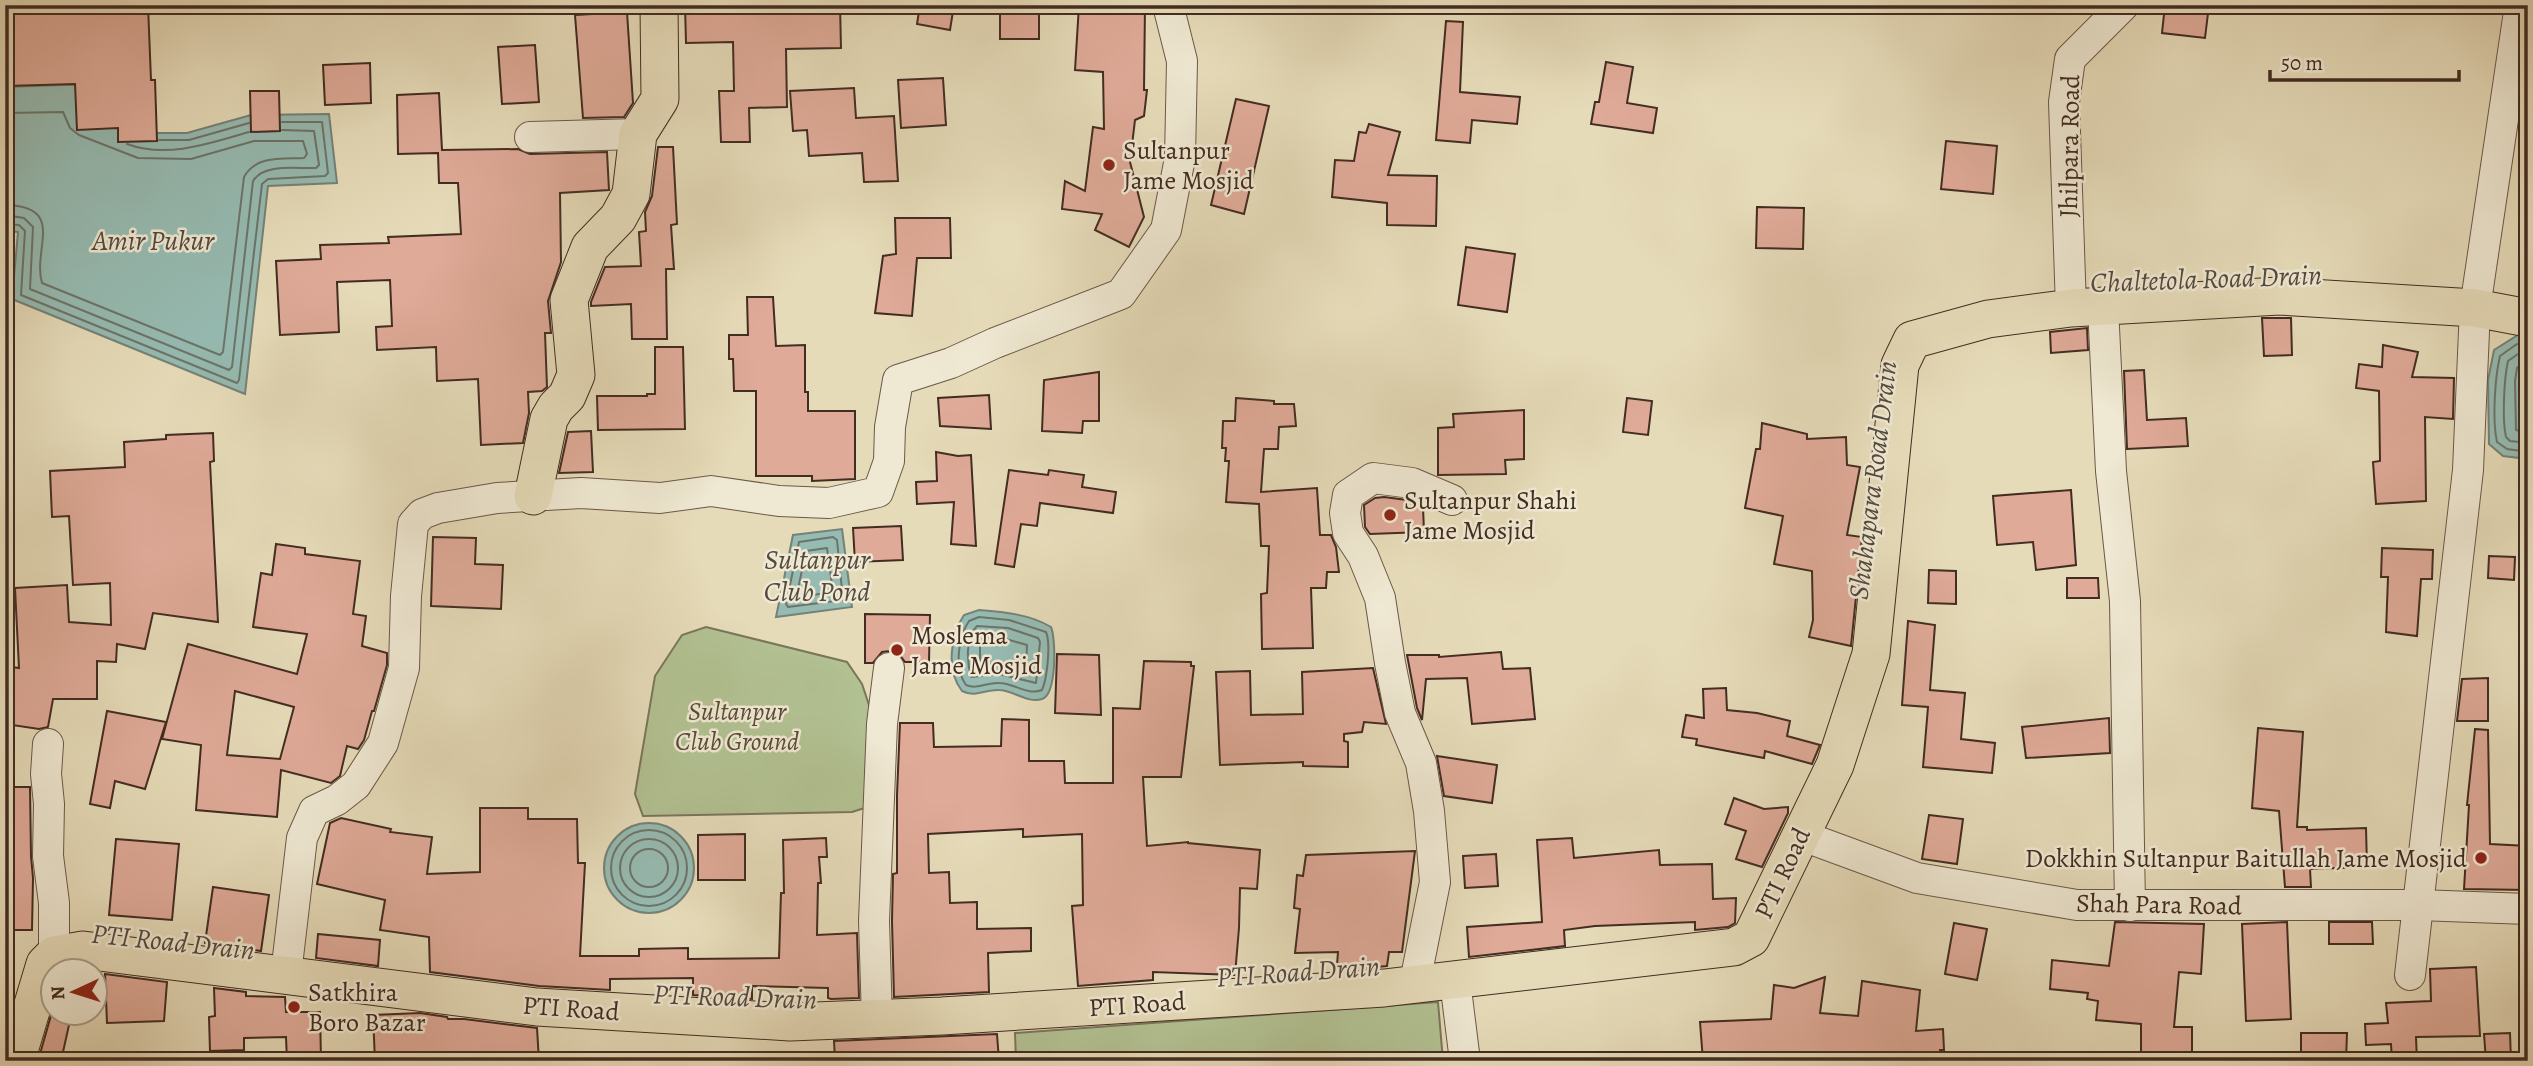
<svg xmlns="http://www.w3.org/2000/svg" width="2533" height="1066" viewBox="0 0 2533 1066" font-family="Alegreya,serif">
<rect width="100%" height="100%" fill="#e6dbb9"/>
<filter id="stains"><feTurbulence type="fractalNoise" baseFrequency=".00286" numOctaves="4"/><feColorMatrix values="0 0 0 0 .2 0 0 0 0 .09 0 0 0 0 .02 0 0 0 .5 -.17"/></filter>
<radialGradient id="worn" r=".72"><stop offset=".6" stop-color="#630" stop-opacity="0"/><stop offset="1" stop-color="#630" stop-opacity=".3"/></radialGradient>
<g fill="#b2c192" stroke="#7a765a" stroke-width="2">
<polygon points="706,627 847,662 862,684 871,711 871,806 852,812 643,816 635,794 655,676 682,635"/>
<polygon points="1438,1002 1443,1061 1016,1061 1015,1033"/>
</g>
<g fill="#96bbb2" stroke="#758278" stroke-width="2">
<polygon points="89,84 142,133 187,133 251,115 329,114 337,183 268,186 245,394 12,299 18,232 5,231 6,87"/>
<polygon points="2518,335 2528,340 2528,459 2503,456 2489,444 2488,380 2494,350"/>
<polygon points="842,529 852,607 776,617 793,535"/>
<path d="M979,610C1004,612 1029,614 1051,627C1056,639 1057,694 1042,699C1028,704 1013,690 999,690C986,689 976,698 962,691C946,671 950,636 964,615Z"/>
<circle cx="649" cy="868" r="45"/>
</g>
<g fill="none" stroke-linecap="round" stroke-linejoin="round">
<g stroke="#6c746a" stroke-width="2">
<path d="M5,113L63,112L70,128L79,135L138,158L191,159L254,141H303L307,154L304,158C282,159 256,155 244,177L223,352L220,355L42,283C32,249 67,206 5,205"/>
<polyline points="159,140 189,140 249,123"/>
<path d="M127,144C167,159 211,143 249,132"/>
<path d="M5,215L24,218L33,227L30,289L229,370L232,367L253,181C264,163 297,169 316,168L319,165L314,131L282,130"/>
<polyline points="5,224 19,225 25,231 21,295 237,383 239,380 262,184 268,179 325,176 328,173 322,122 282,122"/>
<path d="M2528,346L2517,344L2500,356C2495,377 2492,420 2497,442L2507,449L2528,452"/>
<path d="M2528,355L2518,354L2508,361C2504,379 2502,420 2506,437L2510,441L2528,443"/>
<polyline points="2528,365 2520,365 2517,368 2515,381 2516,430 2528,433"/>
<polygon points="833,537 837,540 843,600 788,607 786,604 799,542"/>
<polygon points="827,548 833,592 799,597 797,594 806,551"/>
<path d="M979,617L1009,620L1046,632C1051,644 1047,679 1042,690C1028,696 1014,683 999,683C987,682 978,690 966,685C954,669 958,637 969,621Z"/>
<path d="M977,626L1008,628L1038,638L1040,642L1036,683L999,674L971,677C967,662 965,638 977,626Z"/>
<polygon points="983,637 1006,639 1027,645 1026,667 1023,669 1000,663 980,665 980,642"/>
<circle cx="649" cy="868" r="38"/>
<circle cx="649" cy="868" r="29"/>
<circle cx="649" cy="868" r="19"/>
</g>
</g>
<g fill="#dfaa98" stroke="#432c21" stroke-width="2" fill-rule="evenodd">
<polygon points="79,5 148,5 151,80 155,80 157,141 118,142 118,128 77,130 75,84 5,86 5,13 27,13 27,9 79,8"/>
<polygon points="685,5 840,5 841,48 786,49 787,107 749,108 750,142 721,142 719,91 734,91 733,42 686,43"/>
<polygon points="920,5 954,5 950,30 917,24"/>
<rect x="1000" y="5" width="39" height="34"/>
<polygon points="1079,5 1145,5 1144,90 1147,90 1144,116 1135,120 1130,162 1144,217 1129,247 1095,230 1102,214 1062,209 1065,181 1085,191 1093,127 1104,129 1103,72 1075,70"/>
<polygon points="2165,5 2209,5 2205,38 2162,33"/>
<polygon points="627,12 633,103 624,117 583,118 575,15"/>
<polygon points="1446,21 1463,22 1460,92 1520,97 1517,124 1472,120 1470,143 1436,140"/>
<polygon points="535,45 539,102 502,104 498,47"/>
<polygon points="1606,62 1633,67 1627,103 1657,108 1653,133 1591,124 1595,102 1599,102"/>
<polygon points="370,63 371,103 325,105 323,65"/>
<polygon points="943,78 946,125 901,128 898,80"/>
<polygon points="854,88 856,118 894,116 898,181 864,182 862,153 809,156 807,130 793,131 790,91"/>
<polygon points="250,91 279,91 280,131 251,132"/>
<polygon points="439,93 442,150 518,149 530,154 607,152 609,190 560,193 561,262 548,301 551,333 545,333 547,387 542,391 528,392 529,413 523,443 481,445 478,379 437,381 436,347 377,350 376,327 392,326 390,280 337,282 339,332 280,335 276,261 321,259 320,245 389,243 388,237 461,234 458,183 439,183 438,153 398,154 397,95"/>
<polygon points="1236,99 1269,106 1244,214 1211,205"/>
<polygon points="1369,124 1400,132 1388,175 1437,176 1436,226 1387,225 1387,203 1332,197 1335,160 1354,161 1359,132 1366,133"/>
<polygon points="1946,141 1997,146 1993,194 1941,189"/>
<polygon points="658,147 673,147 677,224 671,225 674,269 666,269 667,339 632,339 631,304 591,306 591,302 605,267 641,266 639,232 646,231 645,212 652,196"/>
<polygon points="1757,207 1804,208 1803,249 1756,248"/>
<polygon points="895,218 950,218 951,258 917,258 912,316 875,313 883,256 896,254"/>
<polygon points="1466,247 1515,254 1507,312 1458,305"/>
<polygon points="747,297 773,297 776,346 805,345 805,392 808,392 808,411 855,411 855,479 812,481 812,476 756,476 756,391 734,391 733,359 729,359 729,335 748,335"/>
<polygon points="2262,318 2291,318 2292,355 2264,356"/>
<polygon points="2087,328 2088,350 2051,353 2050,332"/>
<polygon points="2383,345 2418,352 2412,377 2454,378 2453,419 2425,417 2426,501 2376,504 2373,462 2380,461 2379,391 2356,388 2359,364 2382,367"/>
<polygon points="655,347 683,347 685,429 598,430 597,396 647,396 647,394 655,394"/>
<polygon points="2144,370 2147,420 2186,418 2188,446 2127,449 2124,371"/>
<polygon points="1099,372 1099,421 1083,421 1082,433 1042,431 1044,380"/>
<polygon points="989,395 991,429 940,426 938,398"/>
<polygon points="1236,398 1274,401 1274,404 1294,404 1296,426 1279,427 1278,449 1264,449 1261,492 1317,488 1320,535 1331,535 1336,547 1339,572 1327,572 1326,588 1311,588 1313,648 1262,649 1261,594 1267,593 1269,546 1261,546 1259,504 1226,502 1229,461 1225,461 1226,448 1222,448 1223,421 1235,421"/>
<polygon points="1627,398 1652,401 1648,435 1623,432"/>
<polygon points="1524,410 1524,459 1505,460 1506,474 1438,475 1438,428 1454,427 1453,414"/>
<polygon points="1762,423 1807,434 1807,439 1846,437 1847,465 1860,467 1847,535 1862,537 1851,646 1809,637 1813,620 1812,571 1774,564 1783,516 1745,508 1756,449 1760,449"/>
<polygon points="591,431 593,472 559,473 568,432"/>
<polygon points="213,433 214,461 210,462 218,622 153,613 145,649 117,644 116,662 97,661 97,699 53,699 48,727 39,729 5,724 5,666 19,668 15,588 67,585 69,622 111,625 110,583 73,585 69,516 52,517 50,471 125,467 124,442 166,439 166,435"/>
<polygon points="936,452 958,456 971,455 976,546 951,544 954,502 917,504 916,482 937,481"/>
<polygon points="1009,470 1048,475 1049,470 1084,475 1082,487 1116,492 1113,513 1040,503 1037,526 1021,524 1014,567 995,564"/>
<polygon points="2071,490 2076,565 2036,570 2033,542 1997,545 1993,496"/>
<polygon points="1384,497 1407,500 1423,507 1424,532 1370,534 1365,527 1364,505 1375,498"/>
<polygon points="901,526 903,560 855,562 853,528"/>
<polygon points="433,537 476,538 475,564 503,565 501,609 431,606"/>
<path d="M276,544L305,548V554L360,561L353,614L366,616L362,646L387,653V665L374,711H372L364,740L358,749L347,746L340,776L331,783L281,770L277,817L196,810L201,745L162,739L188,644L297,674L307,634L253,627L261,573L272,575ZM235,691L294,707L280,759L227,755Z"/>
<polygon points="2382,548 2433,550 2432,579 2421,579 2417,636 2386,632 2388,577 2381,577"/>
<polygon points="2489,556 2515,557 2514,580 2488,578"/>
<polygon points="1929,570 1956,571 1956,604 1928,603"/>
<polygon points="2067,578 2098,578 2099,598 2067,598"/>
<polygon points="865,614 930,615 929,662 905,662 899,654 890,651 882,652 873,663 865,663"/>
<polygon points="1908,621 1935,625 1930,690 1965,693 1961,739 1995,743 1992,773 1923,767 1928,707 1902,705"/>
<polygon points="1501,652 1503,669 1530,668 1535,719 1472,724 1467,678 1426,679 1422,720 1417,708 1407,655 1439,655 1439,657"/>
<polygon points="1057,654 1099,655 1101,715 1055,713"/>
<polygon points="1144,661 1191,662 1191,666 1194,666 1181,777 1143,777 1147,846 1188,842 1188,843 1260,850 1257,889 1240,888 1239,928 1235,975 1153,972 1153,980 1078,986 1072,906 1083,905 1082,834 1023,837 1023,829 928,834 929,873 949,872 950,903 977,902 977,929 1031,928 1031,951 988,953 989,992 894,997 892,921 893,874 897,873 897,795 900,723 933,723 934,747 1001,746 1002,719 1029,720 1029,761 1064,761 1065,783 1113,783 1113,708 1140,709"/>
<polygon points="1373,668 1386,724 1364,722 1362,732 1344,734 1344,741 1348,742 1348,767 1303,766 1303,762 1220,765 1216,672 1250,671 1251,715 1303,714 1302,672"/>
<polygon points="2488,678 2488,721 2457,721 2462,679"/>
<polygon points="1726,688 1727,710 1757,713 1790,721 1787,736 1820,745 1812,764 1765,751 1764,758 1696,745 1697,739 1682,737 1686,715 1704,718 1703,689"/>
<polygon points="107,711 166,722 145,789 115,781 110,808 90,804"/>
<polygon points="2109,718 2110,753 2026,758 2022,727"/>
<polygon points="2258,728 2303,732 2297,827 2307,827 2307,830 2366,828 2367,867 2310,869 2311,887 2285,887 2279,811 2252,808"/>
<polygon points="2475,729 2488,730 2490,844 2528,846 2528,890 2464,889 2469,805 2467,805"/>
<polygon points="1437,756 1497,765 1492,803 1444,796"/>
<polygon points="5,787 30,787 31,856 33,878 32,930 5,930"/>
<polygon points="1734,798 1764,809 1788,807 1788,813 1762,867 1736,859 1746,831 1725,824"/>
<polygon points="480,808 528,808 528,819 577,819 578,863 585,863 580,956 639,956 639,949 688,948 688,959 779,958 781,893 784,893 783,840 826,838 827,857 819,857 821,883 818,883 817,935 857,933 859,998 831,999 828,998 828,988 752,986 752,999 693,995 693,978 610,979 610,990 539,986 430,972 429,937 380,930 385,900 317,884 330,823 341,818 391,829 390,832 432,837 427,874 480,872"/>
<polygon points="1929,815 1963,819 1957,864 1922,859"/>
<polygon points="745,834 745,880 698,880 698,835"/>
<polygon points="1572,838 1574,858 1659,850 1660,865 1712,864 1713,899 1736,898 1735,923 1728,927 1695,930 1695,922 1595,926 1564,930 1565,946 1469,957 1467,927 1542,922 1537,840"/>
<polygon points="116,839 179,844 172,920 109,915"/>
<polygon points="1415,851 1402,952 1389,952 1387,966 1365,968 1337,965 1338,952 1295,953 1300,909 1294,908 1297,875 1303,876 1306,855"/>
<polygon points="1496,854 1498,886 1465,888 1463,856"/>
<polygon points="213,887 269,895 261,951 205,943"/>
<polygon points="2115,922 2204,924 2201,974 2179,972 2174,1027 2192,1027 2192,1061 2141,1061 2141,1024 2096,1020 2098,1001 2087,999 2088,993 2050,989 2052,960 2109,966"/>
<polygon points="2287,922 2291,1019 2246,1021 2242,924"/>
<polygon points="2329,922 2372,922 2373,944 2329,944"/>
<polygon points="1954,923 1987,929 1977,980 1945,974"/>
<polygon points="318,934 380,940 378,966 316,958"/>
<polygon points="2476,967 2480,1036 2416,1037 2417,1061 2392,1061 2391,1044 2366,1045 2365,1024 2388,1023 2386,1003 2431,1001 2430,969"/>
<polygon points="105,974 167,982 164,1021 107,1023"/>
<polygon points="1825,977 1820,1013 1858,1016 1862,981 1920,990 1916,1031 1943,1029 1944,1050 1940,1050 1942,1061 1888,1061 1770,1053 1771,1061 1703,1061 1700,1022 1771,1019 1774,985 1794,988"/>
<polygon points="214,988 246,992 246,996 285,997 286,1012 320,1012 321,1061 287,1061 286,1037 244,1038 244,1050 210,1051 209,1017 215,1016"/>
<polygon points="52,1012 71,1016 61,1061 38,1061"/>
<polygon points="420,1013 447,1017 448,1019 464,1019 537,1028 539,1061 504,1061 503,1052 433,1054 433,1061 375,1061 373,1015"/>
<polygon points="2301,1033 2347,1033 2346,1061 2301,1061"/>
<polygon points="2510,1033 2511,1061 2486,1061 2484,1034"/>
<polygon points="997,1034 999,1061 835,1061 834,1041"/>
</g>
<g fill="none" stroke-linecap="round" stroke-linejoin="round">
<defs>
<g id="minor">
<polyline points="530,137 638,134"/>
<polyline points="2103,307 2111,471 2125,601 2130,906"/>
<polyline points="2071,308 2064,102 2070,59 2124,5"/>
<polyline points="48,744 46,774 49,804 48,856 54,903 54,955"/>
<polyline points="1800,835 1917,878 2077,905 2418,905 2528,909"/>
<polyline points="286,974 302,838 314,811 337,800 356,785 383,743 404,668 406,596 413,524 422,514 438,508 497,498 581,493 660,498 711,491 779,501 829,503 878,492 889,461 890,427 898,380 951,363 995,343 1121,294 1166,230 1180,158 1182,61 1168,5"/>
<polyline points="2410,975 2468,470 2475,308 2520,5"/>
<polyline points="1455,981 1465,1061"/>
<polyline points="1417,984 1417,972 1435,882 1429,811 1421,763 1400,713 1390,663 1380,598 1363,556 1348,533 1345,513 1348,495 1373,478 1412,483 1452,500"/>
<polyline points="877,1019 874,921 882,724 889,668"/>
</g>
<g id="major">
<polyline points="533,496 549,419 556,407 567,396 576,375 569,300 590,247 618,218 631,194 638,134 660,99 659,5"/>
<polyline points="16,1061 45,964 54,955 83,950 537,1007 790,1022 942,1016 1384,988 1734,947 1751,938 1835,765 1871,654 1900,365 1912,340 1988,319 2071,308 2279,296 2475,308 2528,318"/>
</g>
</defs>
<use href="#minor" stroke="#6c5847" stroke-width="32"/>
<use href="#major" stroke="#432c21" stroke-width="39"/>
<use href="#minor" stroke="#efe8d2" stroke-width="30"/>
<use href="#major" stroke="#e6dbb9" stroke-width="37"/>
</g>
<g fill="#8f2418" stroke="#efe8d2" stroke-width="2.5">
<circle cx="1109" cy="165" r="7"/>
<circle cx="1390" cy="515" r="7"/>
<circle cx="897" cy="650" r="7"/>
<circle cx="2481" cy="858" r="7"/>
<circle cx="294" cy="1007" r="7"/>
</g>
<g text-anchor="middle" stroke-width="5" stroke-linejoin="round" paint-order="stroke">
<g font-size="26" fill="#432c21" stroke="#efe8d2">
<text transform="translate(2069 146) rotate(-89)" y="9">Jhilpara Road</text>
<text transform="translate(1782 873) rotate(-65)" y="9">PTI Road</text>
<text transform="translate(2159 904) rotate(1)" y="9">Shah Para Road</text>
<text transform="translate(1137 1004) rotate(-4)" y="9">PTI Road</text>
<text transform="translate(571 1008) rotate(4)" y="9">PTI Road</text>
</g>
<g font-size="26" fill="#432c21" stroke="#efe8d2" text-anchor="start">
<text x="1123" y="159">Sultanpur<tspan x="1123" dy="30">Jame Mosjid</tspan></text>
<text x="1404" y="509">Sultanpur Shahi<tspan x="1404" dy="30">Jame Mosjid</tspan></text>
<text x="911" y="644">Moslema<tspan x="911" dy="30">Jame Mosjid</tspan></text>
<text x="2467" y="867" text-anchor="end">Dokkhin Sultanpur Baitullah Jame Mosjid</text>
<text x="308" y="1001">Satkhira<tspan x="308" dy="30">Boro Bazar</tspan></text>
</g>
<g font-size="26" font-style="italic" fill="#594a38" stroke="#efe8d2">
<text x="737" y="720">Sultanpur<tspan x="737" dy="30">Club Ground</tspan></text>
</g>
<g font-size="28" font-style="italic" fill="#54493e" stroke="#efe8d2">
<text x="153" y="250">Amir Pukur</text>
<text transform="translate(2206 278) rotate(-2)" y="10">Chaltetola Road Drain</text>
<text transform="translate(1872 480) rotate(-83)" y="10">Shahapara Road Drain</text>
<text x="817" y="569">Sultanpur<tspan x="817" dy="32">Club Pond</tspan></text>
<text transform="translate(173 941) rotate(6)" y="10">PTI Road Drain</text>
<text transform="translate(1298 971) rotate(-4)" y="10">PTI Road Drain</text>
<text transform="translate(735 996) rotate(2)" y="10">PTI Road Drain</text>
</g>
</g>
<rect width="2533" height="1066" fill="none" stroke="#e6dbb9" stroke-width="28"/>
<rect x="7" y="7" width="2519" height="1052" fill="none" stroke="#432c21" stroke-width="3.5"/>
<rect x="14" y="14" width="2505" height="1038" fill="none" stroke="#432c21" stroke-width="2"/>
<g transform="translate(74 992) rotate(266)"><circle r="33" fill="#efe8d2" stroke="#aa9d8b" stroke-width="2"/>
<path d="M0-5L12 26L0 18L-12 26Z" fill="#8f2418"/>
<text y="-10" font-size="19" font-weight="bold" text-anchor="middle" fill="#432c21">N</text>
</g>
<path d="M2270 70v10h189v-10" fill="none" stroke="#432c21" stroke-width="3.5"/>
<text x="2281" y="70" font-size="21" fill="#432c21" stroke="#efe8d2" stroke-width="5" paint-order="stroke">50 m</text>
<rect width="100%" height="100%" filter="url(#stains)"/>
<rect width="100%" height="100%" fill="url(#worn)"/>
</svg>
